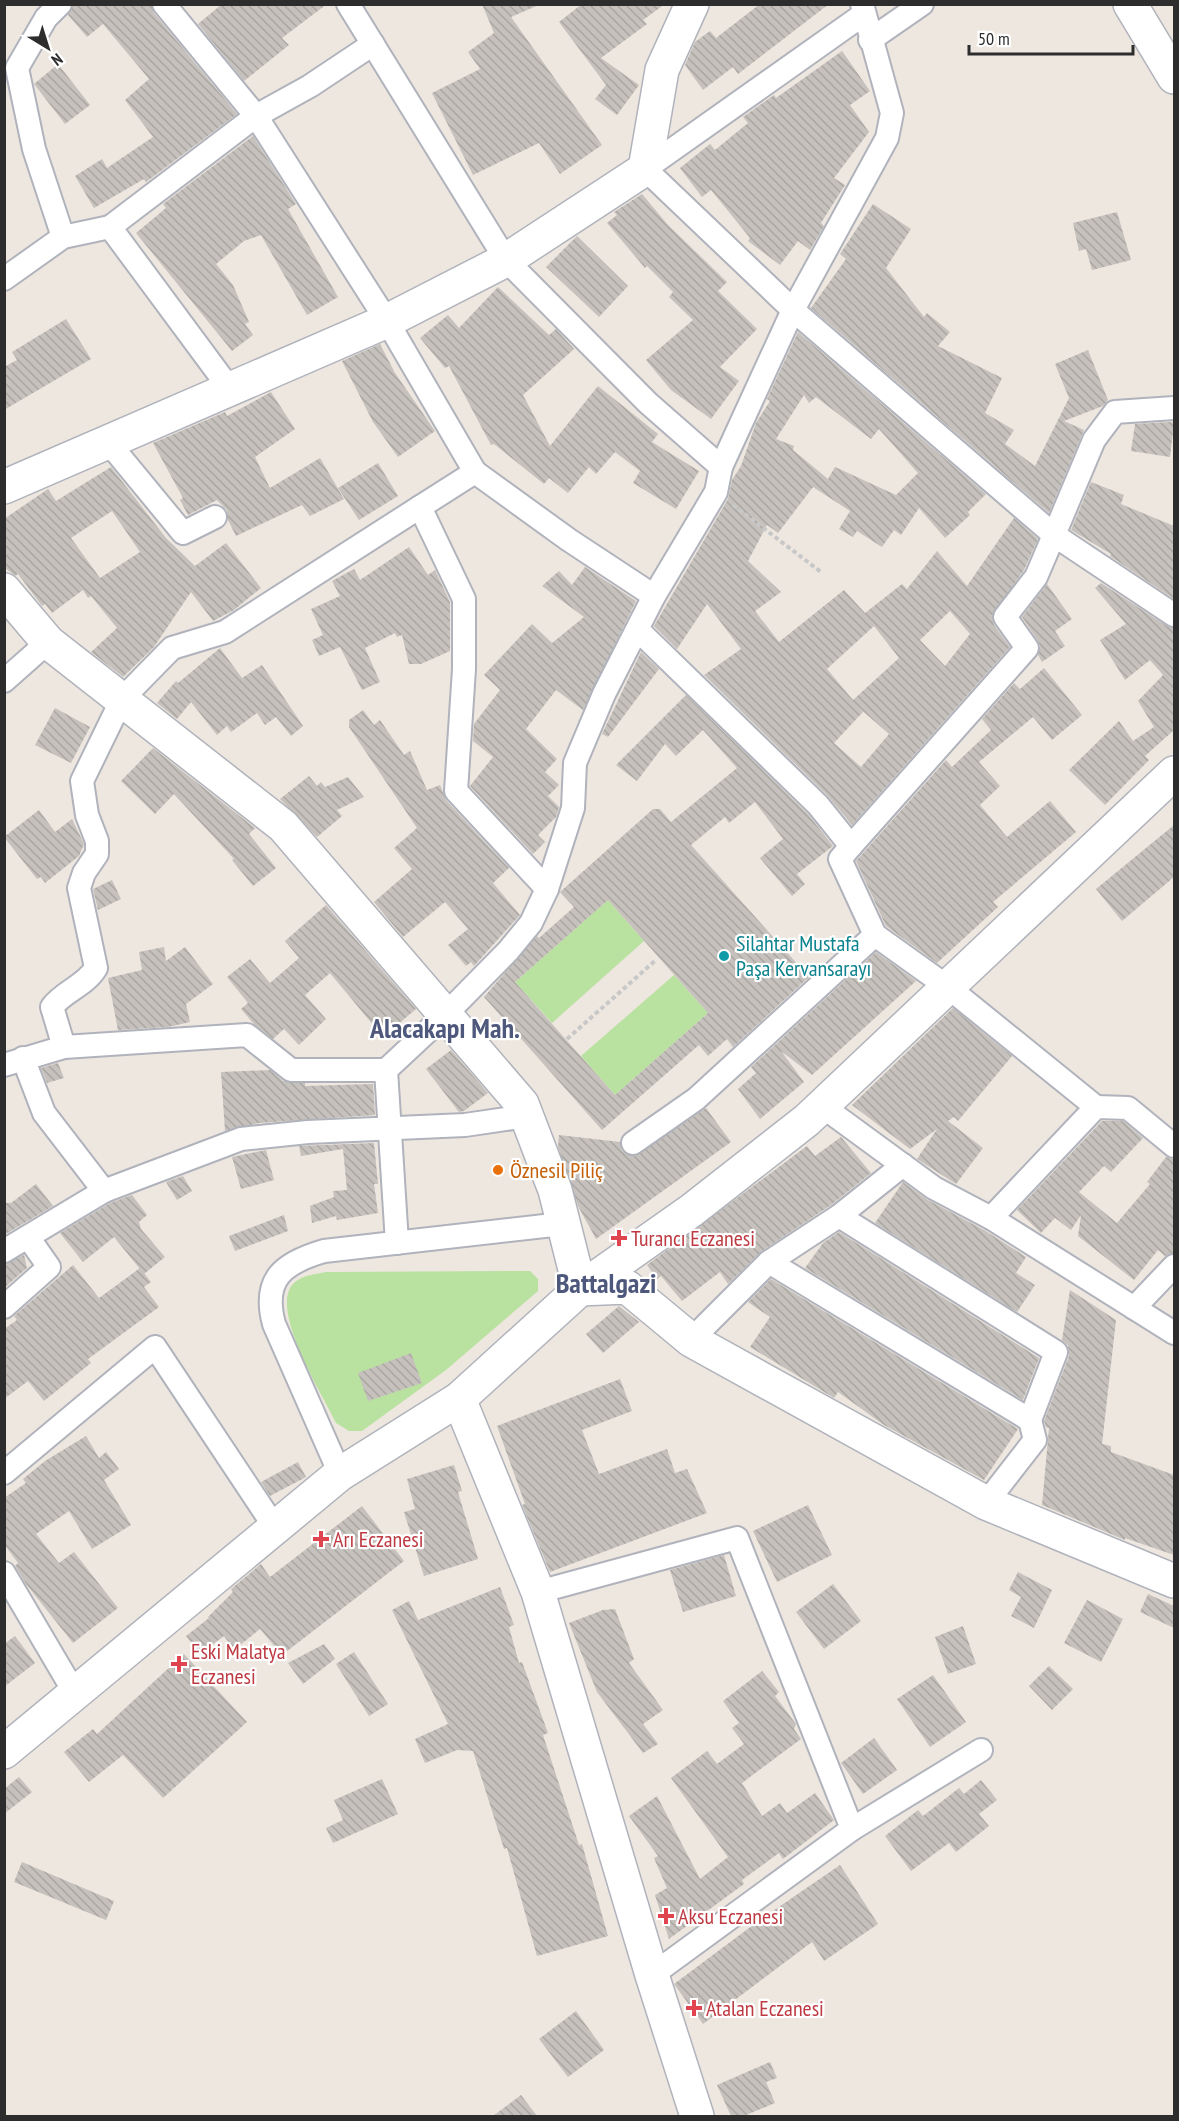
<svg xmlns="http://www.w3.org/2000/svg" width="1179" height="2121" viewBox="0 0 1179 2121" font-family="'PT Sans Narrow',sans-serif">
<defs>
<pattern id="building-back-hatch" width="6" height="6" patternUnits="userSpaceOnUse" patternTransform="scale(1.5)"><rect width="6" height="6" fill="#c6c1bc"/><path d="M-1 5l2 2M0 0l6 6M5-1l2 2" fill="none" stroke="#aaa6a2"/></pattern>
</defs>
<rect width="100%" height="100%" fill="#eee7e0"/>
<g fill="#b9e19f">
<polygon points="608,900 644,941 552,1023 515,982"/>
<polygon points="674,975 708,1013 615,1095 581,1056"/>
<path d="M530,1271L538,1279V1291L446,1370L362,1431H349L336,1423C323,1395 266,1306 295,1282C303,1275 316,1274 326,1272Z"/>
</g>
<g fill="url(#building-back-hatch)" fill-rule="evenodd">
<polygon points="73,4 151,4 154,13 237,114 146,182 144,179 94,208 75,176 102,159 107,168 153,137 125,100 149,79 103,24 87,37 68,15"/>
<polygon points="222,4 327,4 282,38 289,45 244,81 198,24"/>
<polygon points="482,4 541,4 511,17 602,145 560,174 539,143 473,175 432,93 480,69 468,52 494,33"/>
<polygon points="582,4 665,4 643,20 647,24 601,58 639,85 617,115 595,99 606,85 559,22"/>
<polygon points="760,4 829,4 738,74 733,67 703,90 685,65 695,42 710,31 716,38"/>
<polygon points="842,51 870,91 850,105 869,132 834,178 845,185 821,223 824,226 810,250 798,241 780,265 748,241 750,238 711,190 702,197 680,168 710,144 715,150 748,123 743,117 774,95 776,98"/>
<polygon points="58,64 90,105 65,124 34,84"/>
<polygon points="253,136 296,204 288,209 338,297 307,315 261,235 244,241 216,264 233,285 249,322 245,324 253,335 232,351 136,233 166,208 163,204"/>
<polygon points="642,194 668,225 727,282 718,291 757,329 720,367 739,381 711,419 671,390 646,360 693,320 669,297 673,292 647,266 645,268 607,223 617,215 614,212"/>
<polygon points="873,204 911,229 886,268 924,317 927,313 950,332 938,346 1002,378 985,413 1014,430 1005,444 1035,466 1069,398 1055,364 1088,350 1108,400 1103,406 1064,421 1084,430 1049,513 811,308 846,259 840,254"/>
<polygon points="1117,212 1131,260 1092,270 1086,249 1079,251 1073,223"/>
<polygon points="577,236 628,286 599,317 546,267"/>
<polygon points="498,287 549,335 556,329 574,349 523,395 550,446 598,386 658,434 652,442 699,471 676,509 633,483 640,471 615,452 596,474 589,467 568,493 549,478 544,484 494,444 491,445 449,366 445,368 420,338 448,315 459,328"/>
<polygon points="66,319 91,359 4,410 4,367 17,360 12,352"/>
<path d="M798,332L986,494L968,512L970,515L945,538L919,508L901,535L894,530L882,547L857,531L853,537L839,529L850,511L813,487L778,533L767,525L748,561L781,592L755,611L779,642L844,590L865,613L902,584L907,589L937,551L967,586L1014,518L1038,539L1024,570L992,616L994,625L1010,647L852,825L827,795L704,675L741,649L707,604L677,649L654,626L728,499L732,480L741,466L756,423L770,401L767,399ZM804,395L809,403L816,397L871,439L879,429L918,473L896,495L835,467L828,479L793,450L794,446L776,439ZM950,611L970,634L945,666L920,640ZM874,626L899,658L853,700L827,669ZM858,707L889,734L861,767L834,743L863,712Z"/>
<polygon points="380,344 395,373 435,431 398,457 373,422 342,361"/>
<polygon points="271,392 295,429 255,457 270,488 320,458 344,499 310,516 302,505 236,536 228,520 227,510 217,500 188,515 180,500 183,498 153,443 225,412 227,416"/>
<polygon points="1170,422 1174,423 1170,457 1131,451 1135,424"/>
<polygon points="378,463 398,496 359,520 338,488"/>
<path d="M111,467L166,538L195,566L226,543L261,588L234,610L213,621L191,592L154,647L123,677L91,652L117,628L91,596L88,598L83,590L52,613L45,604L42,606L18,574L15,576L4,567V519L48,489L56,501ZM112,511L140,552L100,578L71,538Z"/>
<polygon points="1091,482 1124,495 1121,504 1174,526 1174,599 1110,556 1111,554 1071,530"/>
<polygon points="409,547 428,575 435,570 450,602 450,651 421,664 409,664 402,635 397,637 395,633 365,648 380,682 362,690 340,647 319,656 312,640 323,635 311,609 340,596 332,581 354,569 360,580"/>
<polygon points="585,567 636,601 583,710 556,690 526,729 557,759 545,772 559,785 548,796 559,807 556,817 538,835 545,842 533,854 470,786 493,757 473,741 474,724 500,690 484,675 532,624 552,643 584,617 542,586 559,571 572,585"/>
<polygon points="1101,583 1167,626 1174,628 1174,730 1145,756 1149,760 1105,805 1069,770 1119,721 1133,741 1154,727 1138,701 1163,675 1150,660 1125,680 1100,640 1126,624 1095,588"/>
<polygon points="1047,584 1072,619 1055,631 1065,646 1042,662 1038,655 1040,646 1038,641 1022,617"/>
<polygon points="220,648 242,678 262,665 303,726 291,736 276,717 265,725 257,713 231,732 227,726 217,735 191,702 177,719 157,703 176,681 178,683"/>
<polygon points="641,652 659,669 608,737 602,734"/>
<polygon points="1044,668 1082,715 1052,740 1033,717 979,762 1000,786 980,805 1007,837 1050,801 1076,832 993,902 998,907 937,963 886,926 856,861 946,760 952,767 991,730 982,719 1014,683 1020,689"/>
<path d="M686,695L808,814L833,846L797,874L805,884L792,896L760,858L783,839L755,802L729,823L725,817L691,845L809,977L733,1047L727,1039L708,1056L699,1045L602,1130L484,997L537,936L539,938L574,907L560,892L653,809H660L671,822L737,768L703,730L676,756L665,744L637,781L616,765ZM608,900L708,1013L615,1095L515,982Z"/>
<polygon points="55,708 90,727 71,763 35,745"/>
<polygon points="363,710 374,725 380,720 404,755 410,751 427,790 440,785 446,800 509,868 493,883 520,915 474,966 471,962 466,966 448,945 468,929 445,902 403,937 374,902 412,869 394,848 417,828 349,727 349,720"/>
<polygon points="153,748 255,828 249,834 276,868 253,886 232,860 234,859 174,794 155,814 121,781"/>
<polygon points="309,776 317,786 321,782 325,787 348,777 364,797 337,810 342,816 317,837 280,799"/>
<polygon points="39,810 55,832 72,819 84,844 79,856 45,883 41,877 37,879 4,837"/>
<polygon points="1174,825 1174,877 1122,921 1096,889"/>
<polygon points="112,880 121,899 98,910 93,889"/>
<polygon points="326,905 416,1009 383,1037 330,973 305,995 326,1019 299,1045 284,1029 273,1039 254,1024 241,1009 248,1003 227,977 250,959 270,983 299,958 285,941"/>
<polygon points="164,947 166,961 185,947 213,984 186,1004 190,1022 168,1027 118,1030 108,978 142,970 139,952"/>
<polygon points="876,952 916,981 812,1075 781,1051 804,1082 760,1119 738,1089 756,1073 751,1067"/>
<polygon points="953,1008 1012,1056 958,1121 954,1117 948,1121 983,1148 956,1184 917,1159 937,1129 910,1149 852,1105"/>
<polygon points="451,1050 488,1093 464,1111 459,1112 426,1069"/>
<polygon points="58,1063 64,1078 47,1083 41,1068"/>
<polygon points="270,1070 283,1081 305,1083 305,1086 373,1084 375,1115 259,1123 225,1131 221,1072"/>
<polygon points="706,1108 731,1142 596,1239 578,1206 558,1147 559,1135 620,1142 622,1151 635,1156"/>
<polygon points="1102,1121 1123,1121 1143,1138 1111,1172 1104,1166 1079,1192 1117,1223 1150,1184 1147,1182 1166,1157 1174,1159 1174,1253 1165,1256 1158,1250 1134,1280 1078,1236 1081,1215 1071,1230 1055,1218 1041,1233 1017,1210"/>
<polygon points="841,1137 871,1173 831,1205 762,1251 728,1284 720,1272 682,1301 661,1276 657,1279 647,1265 807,1146 815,1156"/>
<polygon points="374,1143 378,1184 374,1184 378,1213 337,1220 336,1216 312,1223 310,1206 334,1197 333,1191 347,1190 343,1149 301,1156 299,1146"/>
<polygon points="266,1150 274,1180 241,1189 232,1157"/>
<polygon points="183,1176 192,1191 177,1200 166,1182"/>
<polygon points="903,1182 928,1200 984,1230 1026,1257 1016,1273 1035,1285 1017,1312 875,1223"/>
<polygon points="36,1184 53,1206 4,1235 4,1203 11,1203"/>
<polygon points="132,1195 147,1215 139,1222 141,1229 165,1257 144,1274 114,1237 83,1262 60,1233 110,1203"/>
<polygon points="284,1215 288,1231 235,1251 229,1236"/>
<polygon points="839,1232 1039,1358 1023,1400 805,1268 823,1243"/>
<polygon points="24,1255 27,1268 4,1288 4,1264"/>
<polygon points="73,1265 99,1298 140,1268 151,1282 144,1287 159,1307 88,1359 91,1363 44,1401 28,1381 4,1399 4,1329 17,1320 14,1316"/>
<polygon points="771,1279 1018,1429 984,1480 884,1425 838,1392 834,1398 750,1347 770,1317 748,1302"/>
<polygon points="1070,1290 1116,1320 1102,1444 1111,1446 1111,1452 1174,1475 1174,1555 1125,1538 1125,1540 1042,1505 1049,1428 1046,1427 1044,1421 1069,1356 1068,1345 1062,1340"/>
<polygon points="619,1306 639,1322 603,1353 586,1334"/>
<polygon points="411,1353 422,1383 368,1401 358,1373"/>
<polygon points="620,1379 632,1411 582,1430 599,1474 667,1449 675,1473 687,1469 707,1513 550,1572 522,1505 525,1504 497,1426"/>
<polygon points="86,1436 99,1458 106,1452 119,1469 104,1480 131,1525 92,1549 69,1511 36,1534 59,1563 74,1552 118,1608 73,1643 26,1584 15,1566 18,1563 4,1544 4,1498 26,1483 23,1479 45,1461"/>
<polygon points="298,1462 306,1477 270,1496 261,1482"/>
<polygon points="454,1465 462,1491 458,1492 478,1559 424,1576 404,1512 415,1509 407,1479"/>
<polygon points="808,1505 832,1555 777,1582 753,1531"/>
<polygon points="362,1506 404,1561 282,1655 260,1629 234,1650 224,1636 200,1654 186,1636 209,1618 208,1617 233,1592 231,1589 261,1564 270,1577"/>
<polygon points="724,1555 736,1596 683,1612 670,1570"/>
<polygon points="1018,1572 1052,1590 1034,1628 1011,1616 1021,1597 1009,1590"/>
<polygon points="833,1584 861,1621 824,1649 796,1612"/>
<polygon points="500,1587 514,1625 509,1627 519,1663 522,1662 548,1733 543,1735 579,1845 582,1844 608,1936 537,1956 507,1848 504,1849 473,1751 457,1750 425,1763 415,1739 448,1724 392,1610 409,1601 418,1620"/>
<polygon points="1148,1594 1174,1606 1174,1628 1140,1612"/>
<polygon points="1087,1600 1123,1619 1101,1662 1064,1643"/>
<polygon points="615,1609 634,1659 629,1663 663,1710 643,1724 658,1744 643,1753 597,1692 569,1623 603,1610"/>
<polygon points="963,1626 976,1664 948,1674 935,1637"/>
<polygon points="15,1636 35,1663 4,1687 4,1644"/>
<polygon points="324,1644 335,1659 303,1684 288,1663"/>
<polygon points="354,1652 388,1704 369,1716 336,1664"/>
<polygon points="184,1654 247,1722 163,1798 123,1755 89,1782 64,1752 93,1729 97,1734"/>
<polygon points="1049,1666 1073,1689 1052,1710 1029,1686"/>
<polygon points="762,1671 779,1692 775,1696 796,1724 794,1729 801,1739 742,1783 762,1816 780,1803 787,1813 815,1793 834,1820 783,1859 779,1853 742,1880 744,1884 669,1939 655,1895 667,1888 654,1858 658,1856 629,1816 657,1796 700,1879 728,1857 671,1778 707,1751 717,1764 744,1744 732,1728 739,1723 723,1701"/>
<polygon points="933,1675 966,1722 930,1747 897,1699"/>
<polygon points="874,1738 897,1770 863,1794 841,1763"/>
<polygon points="19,1777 32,1792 4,1814 4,1789"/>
<polygon points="382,1779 398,1814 333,1843 326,1828 343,1820 334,1800"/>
<polygon points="981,1780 997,1800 979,1814 989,1826 956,1852 949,1843 911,1871 885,1836 918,1810 923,1816 959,1788 964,1794"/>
<polygon points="22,1862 114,1901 106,1920 14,1882"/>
<polygon points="840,1865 878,1924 824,1961 812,1942 703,2024 674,1984 757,1922"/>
<polygon points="576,2011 604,2050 568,2077 539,2039"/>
<polygon points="770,2062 777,2078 766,2082 775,2103 744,2116 731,2116 717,2085"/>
<polygon points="521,2095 537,2116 493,2116"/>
</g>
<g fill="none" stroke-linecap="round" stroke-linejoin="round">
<defs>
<g id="street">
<polyline points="60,4 46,18 17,68 34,149 63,237"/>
<polyline points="164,4 256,116 387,321 475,472 420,507"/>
<polyline points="348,4 506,260 648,403 721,467 716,492 654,596 604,694 575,763 573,808 547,889 531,923 508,951 445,1015 386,1070 397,1243"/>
<polyline points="864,14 645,169 793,310 1054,535 1094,440 1115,412 1174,408"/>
<polyline points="870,40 922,4"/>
<polyline points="110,227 256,116 310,86 373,44"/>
<polyline points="4,279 63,237 110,227 230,389"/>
<polyline points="108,442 183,533 215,517"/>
<polyline points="721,467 793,310 887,138 892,113 862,4"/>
<polyline points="475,472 569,540 654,596"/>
<polyline points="639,631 818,805 851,846 1027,648 1005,617 1036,577 1054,535 1174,615"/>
<polyline points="4,681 48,642"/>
<polyline points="851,846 840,859 875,935 949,988 1096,1107 991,1218"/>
<path d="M64,1047L52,1007C64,991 85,986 96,968L79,888L84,873L97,854V841L87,815L82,781L122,699L172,648L225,632L420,507L464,599V669L456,791L547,889"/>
<polyline points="4,1065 64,1047 247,1035 291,1070 386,1070"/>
<polyline points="822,1106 934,1188 991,1218 1174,1333"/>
<polyline points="1096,1107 1128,1108 1174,1146"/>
<polyline points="633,1143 696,1099 875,935"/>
<polyline points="104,1191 241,1139 308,1132 465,1125 527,1116"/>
<polyline points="4,1251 104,1191 44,1113 23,1058"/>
<polyline points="769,1262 839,1216"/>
<polyline points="4,1307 49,1267 28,1237"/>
<polyline points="1134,1308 1174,1266"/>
<polyline points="691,1340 769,1262 1030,1420 1056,1352 839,1216 903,1165"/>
<polyline points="4,1473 155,1347 274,1526"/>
<path d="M340,1474L274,1324C262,1279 283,1263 324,1251L562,1224"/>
<polyline points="986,1503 1035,1440 1030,1420"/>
<polyline points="4,1573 76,1695"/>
<polyline points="538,1592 737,1538 852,1829 652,1975"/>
<polyline points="852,1829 981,1750"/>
</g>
<g id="secondary">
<polyline points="1130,4 1174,77"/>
<polyline points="4,487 387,321 506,260 645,169 662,70 692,4"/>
<polyline points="4,590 48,642 283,826 522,1104 555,1190 580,1289 627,1287 691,1340 986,1503 1174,1581"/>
<polyline points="459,1399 538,1592 652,1975 697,2116"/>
<polyline points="4,1752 340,1474 459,1399 580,1289 692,1210 807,1120 1174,773"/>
</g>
</defs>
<use href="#street" stroke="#b0b3bc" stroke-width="26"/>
<use href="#secondary" stroke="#b0b3bc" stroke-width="36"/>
<g stroke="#c8c8c8" stroke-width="4" stroke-dasharray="4.5 3" stroke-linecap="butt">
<polyline points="733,505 821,572"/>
<polyline points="567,1039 656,960"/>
</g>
<use href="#street" stroke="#fff" stroke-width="22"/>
<use href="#secondary" stroke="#fff" stroke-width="33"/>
</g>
<circle fill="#0f9aa8" stroke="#fff" stroke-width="2" cx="724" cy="956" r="6"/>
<circle fill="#e8710a" stroke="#fff" stroke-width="2" cx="498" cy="1170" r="6"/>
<g fill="#e0444e" stroke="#fff" stroke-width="2">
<path d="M616 1229h6v6h6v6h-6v6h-6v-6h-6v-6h6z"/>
<path d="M318 1530h6v6h6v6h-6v6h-6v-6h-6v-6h6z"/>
<path d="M176 1655h6v6h6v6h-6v6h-6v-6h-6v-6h6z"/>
<path d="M663 1907h6v6h6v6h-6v6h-6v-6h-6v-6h6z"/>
<path d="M691 1999h6v6h6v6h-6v6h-6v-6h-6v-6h6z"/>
</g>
<g text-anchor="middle" stroke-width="4.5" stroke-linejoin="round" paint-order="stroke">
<g font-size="22" fill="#0d838f" stroke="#fff" text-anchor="start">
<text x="736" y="951">Silahtar Mustafa<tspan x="736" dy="25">Paşa Kervansarayı</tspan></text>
</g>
<g font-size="22" fill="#c56008" stroke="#fff" text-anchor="start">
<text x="510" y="1178">Öznesil Piliç</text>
</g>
<g font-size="22" fill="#be3a42" stroke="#fff" text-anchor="start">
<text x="631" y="1246">Turancı Eczanesi</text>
<text x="333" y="1547">Arı Eczanesi</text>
<text x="191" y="1659">Eski Malatya<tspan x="191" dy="25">Eczanesi</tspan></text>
<text x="678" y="1924">Aksu Eczanesi</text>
<text x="706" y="2016">Atalan Eczanesi</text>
</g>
<g font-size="28" font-weight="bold" fill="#4e587c" stroke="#fff">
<text x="445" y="1038">Alacakapı Mah.</text>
<text x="606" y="1293">Battalgazi</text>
</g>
</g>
<rect width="1179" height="2121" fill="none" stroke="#2d2d2d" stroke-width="12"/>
<g transform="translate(48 48) rotate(142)" stroke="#ffffff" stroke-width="4.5" paint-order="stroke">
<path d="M0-4.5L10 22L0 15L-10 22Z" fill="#2d2d2d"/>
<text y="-9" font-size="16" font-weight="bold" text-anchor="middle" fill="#2d2d2d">N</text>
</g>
<path d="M969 45v9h164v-9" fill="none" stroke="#2d2d2d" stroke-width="3"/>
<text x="978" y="45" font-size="18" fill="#2d2d2d" stroke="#ffffff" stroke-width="4.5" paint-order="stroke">50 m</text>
</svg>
